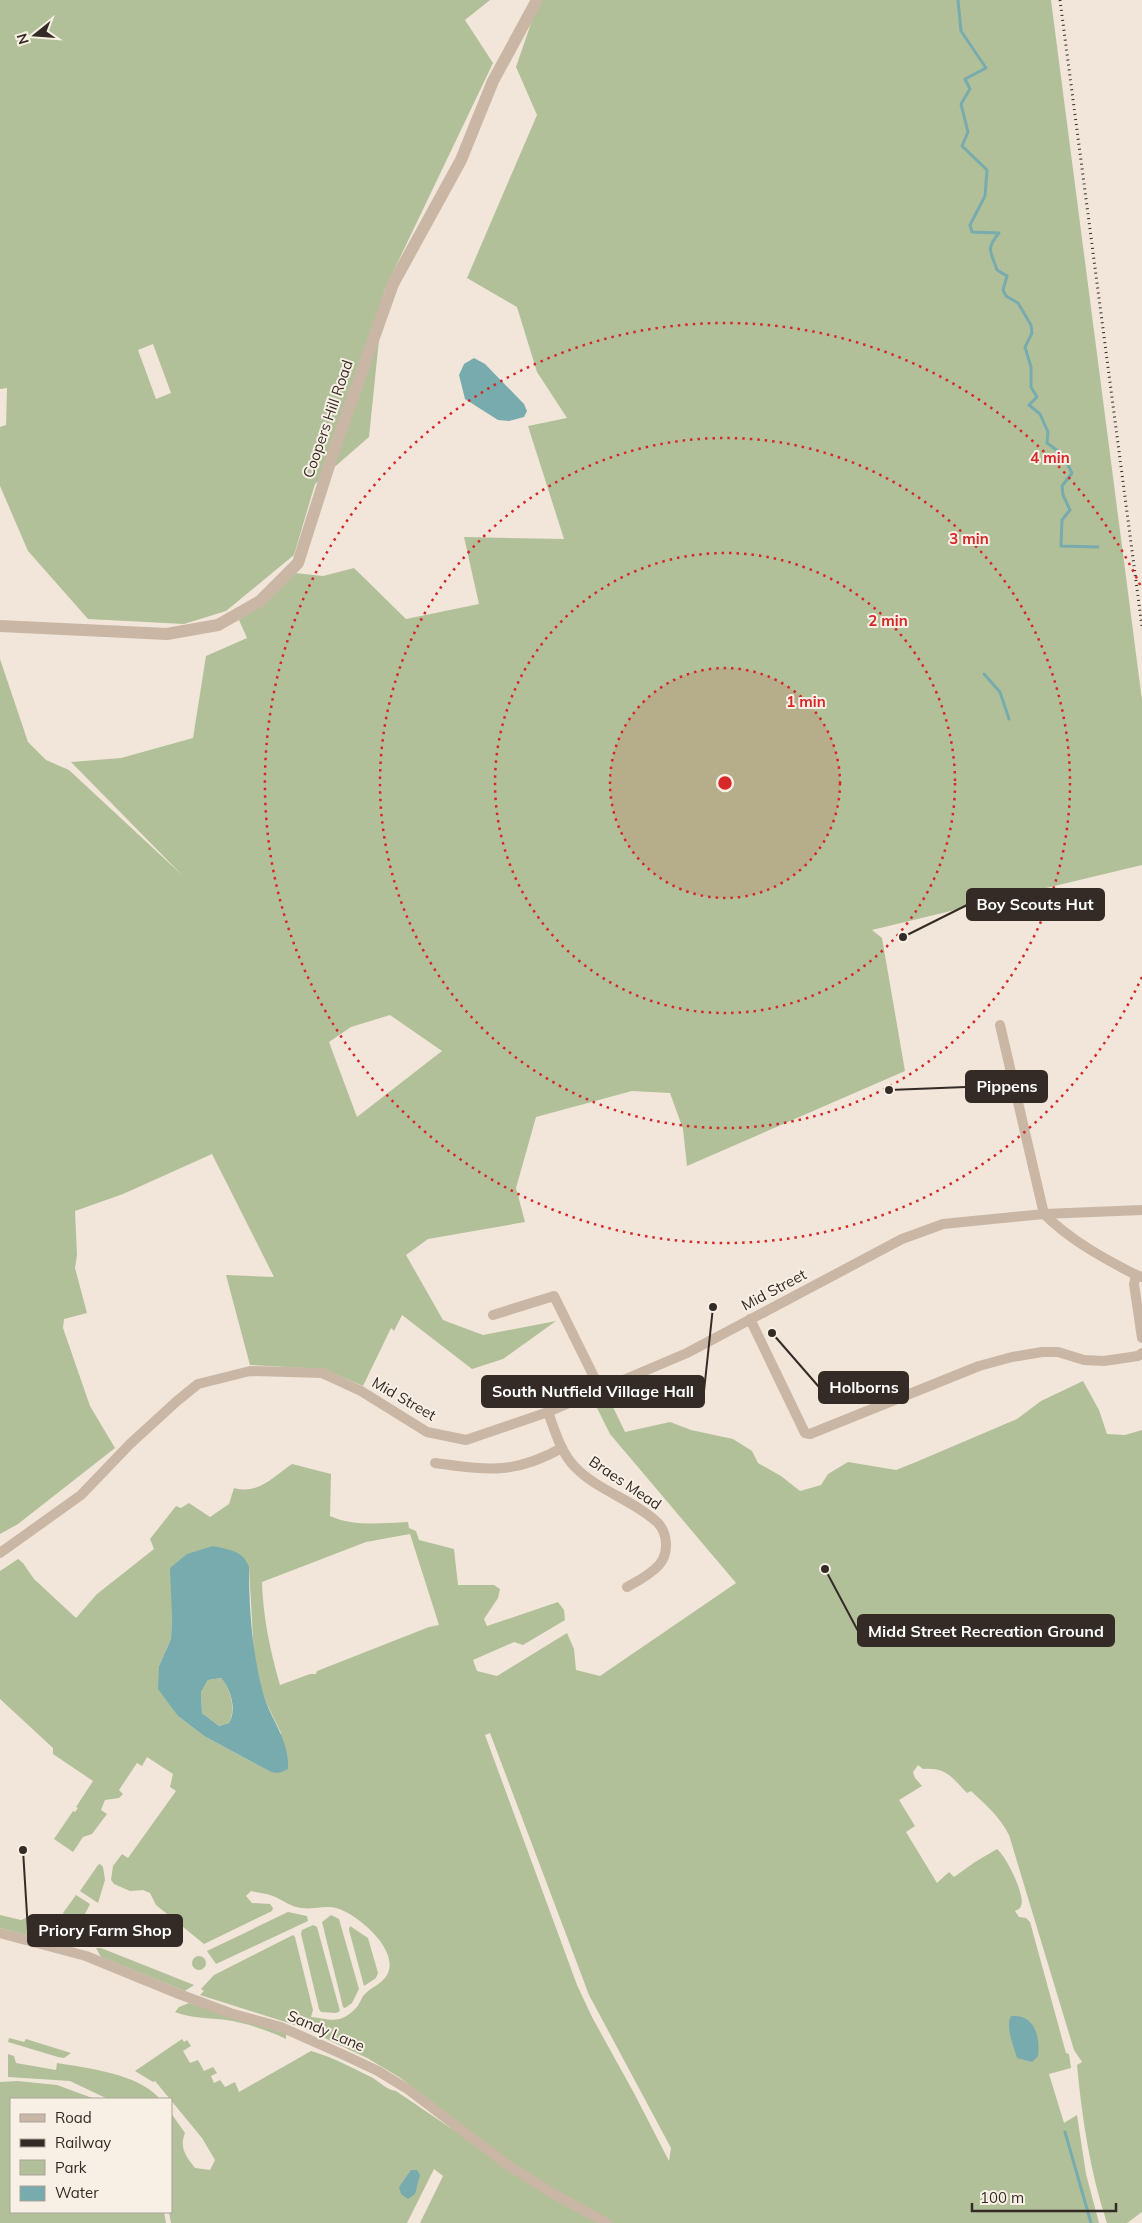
<svg xmlns="http://www.w3.org/2000/svg" width="1142" height="2223" viewBox="0 0 1142 2223" font-family="Mulish,sans-serif">
<rect width="100%" height="100%" fill="#f1e6d9"/>
<g fill="#b2c099" fill-rule="evenodd">
<path d="M0,0H490L465,20L493,63L384,291L369,437L315,484L294,555L226,611L184,624L88,619L28,551L0,486V427L6,425L7,388L0,389ZM153,344L171,393L156,399L138,350Z"/>
<path d="M539,0H1051L1142,700V865L872,930L882,938L905,1071L687,1166L683,1129L670,1093L632,1091L536,1117L516,1188L525,1222L428,1239L406,1255L443,1320L483,1335L556,1321L503,1359L472,1369L402,1315L394,1331L391,1328L363,1386L324,1369L250,1365L226,1275L274,1277L212,1154L123,1194L75,1211L77,1255L75,1268L87,1313L64,1319L63,1328L90,1406L115,1448L18,1524L0,1534V659L28,742L46,760L69,770L182,875L71,762L121,758L193,738L206,656L247,638L239,620L295,573L323,576L354,568L406,619L479,604L464,537L564,539L528,426L567,418L537,372L517,307L467,278L537,115L516,67ZM390,1015L442,1051L357,1117L329,1042L351,1027Z"/>
<path d="M1083,1381L1099,1410L1107,1434L1125,1435L1142,1430V2212L1127,2223H1107C1090,2172 1082,2118 1077,2065L1082,2062L1074,2050L1009,1835C1000,1817 986,1805 971,1791L967,1793C952,1778 947,1767 923,1769L918,1765L913,1772L915,1778L922,1786L899,1800L915,1826L906,1832L937,1883L949,1872L954,1877L975,1862L997,1849C1006,1856 1026,1896 1021,1906C1020,1909 1017,1910 1015,1911L1019,1917L1026,1918L1030,1922L1066,2053L1069,2054L1071,2068L1049,2074L1064,2123L1077,2115L1086,2174L1099,2223H420L443,2176L434,2169L407,2223H171L169,2212H171V2113L185,2133C179,2148 186,2156 195,2168L210,2170L215,2160L202,2138L155,2081L153,2082L135,2071L182,2039L184,2042L187,2040L191,2046L183,2051L190,2063L198,2060L204,2071L213,2067L217,2073L211,2076L214,2083L220,2080L225,2087L235,2082L239,2092L311,2051C332,2057 353,2068 373,2078C381,2083 387,2090 396,2091L452,2129L435,2104L399,2077L367,2058L301,2027L200,1995L204,1991L201,1989L214,1975L293,1935L295,1937L313,2010L311,2017C330,2019 340,2025 356,2008C360,2004 361,1998 364,1995C371,1987 382,1984 387,1975C401,1950 356,1913 336,1908C325,1905 312,1910 301,1908C291,1907 283,1900 273,1896C266,1893 258,1893 251,1891L246,1896L252,1903L270,1904L273,1908L272,1911L204,1944L156,1905L150,1893L143,1890L130,1891L114,1884L111,1880L113,1866L122,1854L128,1858L176,1791L170,1787L173,1774L147,1757L142,1766L137,1763L119,1790L123,1794L119,1798L105,1800L101,1810L107,1814L92,1834L83,1837L73,1852L54,1839L73,1811L75,1812L78,1808L76,1807L93,1781L53,1754V1748L0,1699V1571L18,1559L23,1563L34,1579L76,1618L97,1594L154,1549L150,1539L176,1506L181,1508L189,1503L210,1517L229,1504L234,1488C258,1495 273,1477 292,1464L331,1474L330,1516C354,1527 382,1523 408,1522L409,1528L416,1531L419,1540L454,1549L458,1585H494L500,1589L498,1598L484,1619L487,1626L558,1602L564,1610L565,1620L523,1645L514,1642L473,1660L477,1671L497,1676L567,1633L574,1649L576,1670L600,1676L736,1583L610,1434L595,1404L607,1399L612,1405L625,1432L670,1422L691,1430L733,1439L752,1451L758,1463L781,1476L800,1491L821,1485L828,1474L848,1462L896,1470L916,1462L1017,1419L1041,1401ZM410,1534L439,1625L429,1627L317,1671L316,1674H310L280,1685C270,1650 263,1617 262,1582L366,1542ZM249,1567L254,1656L263,1696L281,1733L269,1771L204,1736L178,1716L159,1666L171,1639L172,1616ZM490,1733L589,1995L671,2148L669,2161L635,2095L592,2017L577,1985L485,1735Z"/>
<path d="M221,1678C231,1689 236,1710 229,1723L219,1726L202,1713L201,1692L208,1680Z"/>
<polygon points="100,1864 103,1867 105,1880 98,1903 80,1891 98,1865"/>
<polygon points="76,1895 90,1904 82,1920 88,1925 87,1928 65,1917 63,1913"/>
<polygon points="288,1912 307,1916 308,1921 216,1964 207,1951"/>
<polygon points="0,1915 21,1920 28,1917 75,1934 80,1937 79,1944 70,1947 0,1928"/>
<polygon points="331,1915 339,1919 359,1989 352,2003 345,2008 343,2007 322,1922"/>
<polygon points="313,1925 317,1927 340,2011 336,2013 321,2012 319,2009 301,1934 302,1930"/>
<polygon points="350,1926 368,1938 378,1973 376,1978 364,1986 349,1930"/>
<polygon points="96,1948 101,1948 194,1985 185,1991 101,1957"/>
<circle cx="199" cy="1963" r="7"/>
<path d="M189,2003L281,2032L286,2034V2039C267,2030 247,2023 226,2020C209,2018 190,2018 175,2012L179,2007Z"/>
<polygon points="9,2038 24,2042 26,2039 71,2053 64,2058 58,2057 8,2042"/>
<path d="M8,2054L14,2056L16,2063L56,2070L57,2063C88,2068 139,2074 160,2099H108L70,2081L8,2077Z"/>
<polygon points="18,2081 57,2085 95,2099 11,2099 11,2212 164,2212 166,2223 0,2223 0,2082"/>
</g>
<g fill="#78abae" fill-rule="evenodd">
<polygon points="474,358 485,364 524,404 527,411 524,417 509,421 498,420 465,399 459,375 464,364"/>
<path d="M213,1546C229,1550 243,1550 249,1567C249,1609 252,1651 263,1693C270,1719 290,1740 288,1769C281,1773 277,1774 269,1771L204,1736L178,1716L158,1689L159,1666L171,1639L172,1616L170,1568L187,1554ZM221,1678C231,1689 237,1710 229,1723L219,1726L202,1713L201,1692L208,1680Z"/>
<path d="M1011,2016C1036,2014 1040,2038 1038,2056L1032,2062L1017,2058C1014,2047 1005,2027 1011,2016Z"/>
<polygon points="411,2170 417,2170 420,2175 415,2194 408,2199 401,2194 399,2187"/>
</g>
<g fill="none" stroke-linecap="round" stroke-linejoin="round">
<g stroke="#78abae" stroke-width="3">
<path d="M958,0L961,31L986,68L965,79L970,89L961,104L968,132L962,146L987,170L985,196L970,225L972,232L999,233C985,250 991,251 997,270L1007,276L1003,290L1006,296L1018,303L1031,325L1032,333L1025,347L1031,367V387L1037,397L1029,405L1040,414L1048,432L1047,443L1062,454L1072,473L1062,486L1063,495L1070,510L1062,520L1061,546L1098,547"/>
<polyline points="984,674 1000,692 1009,719"/>
<polyline points="1065,2132 1091,2223"/>
</g>
<g stroke="#c9b6a5" stroke-width="10">
<path d="M1000,1025L1044,1214C1070,1240 1103,1258 1136,1275L1142,1277"/>
<polyline points="1136,1275 1134,1284 1142,1338"/>
<polyline points="493,1315 554,1296 601,1391"/>
<polyline points="750,1319 805,1433 810,1434 979,1366 1012,1357 1042,1352 1058,1352 1084,1360 1104,1361 1138,1356 1142,1353"/>
<path d="M548,1412C555,1431 561,1453 575,1467C598,1491 634,1500 658,1523C668,1534 669,1554 659,1565C650,1575 638,1581 627,1587"/>
<path d="M435,1463C488,1470 513,1475 562,1448"/>
<polyline points="0,1553 81,1495 130,1444 177,1401 198,1384 250,1371 322,1373 361,1391 427,1432 466,1440 548,1412 687,1353 902,1239 943,1224 1044,1214 1142,1210"/>
<polyline points="0,1933 86,1956 179,1994 230,2013 281,2027 344,2055 378,2071 409,2090 505,2163 550,2192 607,2223"/>
</g>
<polyline stroke="#c9b6a5" stroke-width="12" points="0,626 167,634 218,625 260,601 298,563 334,450 393,284 461,160 493,81 537,0"/>
<polyline stroke="#352b26" stroke-width="3" stroke-dasharray="1 4" stroke-linecap="butt" points="1060,0 1142,627"/>
</g>
<circle cx="725" cy="783" r="115" fill="#d62828" fill-opacity=".12"/>
<g fill="none" stroke="#d62828" stroke-width="2.5" stroke-dasharray="2.5 5">
<circle cx="725" cy="783" r="115"/>
<circle cx="725" cy="783" r="230"/>
<circle cx="725" cy="783" r="345"/>
<path d="M1142 977A460 460 0 1 1 1142 589"/>
</g>
<g text-anchor="middle" stroke-width="4" stroke-linejoin="round" paint-order="stroke">
<g font-size="15" fill="#352b26" stroke="#f9f0e5">
<text transform="translate(328 419) rotate(-71)" y="5">Coopers Hill Road</text>
<text transform="translate(774 1290) rotate(-28)" y="5">Mid Street</text>
<text transform="translate(404 1399) rotate(30)" y="5">Mid Street</text>
<text transform="translate(625 1483) rotate(34)" y="5">Braes Mead</text>
<text transform="translate(326 2031) rotate(23)" y="5">Sandy Lane</text>
</g>
</g>
<circle cx="725" cy="783" r="8" fill="#d62828" stroke="#f9f0e5" stroke-width="2.5"/>
<g font-size="15" text-anchor="middle" font-weight="bold" fill="#d62828" stroke="#f9f0e5" stroke-width="4" stroke-linejoin="round" paint-order="stroke">
<text x="1050" y="463">4 min</text>
<text x="969" y="544">3 min</text>
<text x="888" y="626">2 min</text>
<text x="806" y="707">1 min</text>
</g>
<path fill="none" stroke="#352b26" stroke-width="2" d="M903 937L967 905M889 1090L966 1087M772 1333L819 1387M713 1307L704 1391M825 1569L858 1631M23 1850L28 1931"/>
<g fill="#352b26" stroke="#f9f0e5" stroke-width="2">
<circle cx="903" cy="937" r="5"/>
<circle cx="889" cy="1090" r="5"/>
<circle cx="772" cy="1333" r="5"/>
<circle cx="713" cy="1307" r="5"/>
<circle cx="825" cy="1569" r="5"/>
<circle cx="23" cy="1850" r="5"/>
</g>
<g fill="#352b26" stroke="#352b26" stroke-width="2">
<rect x="967" y="889" width="137" height="31" rx="5"/>
<rect x="966" y="1071" width="81" height="31" rx="5"/>
<rect x="819" y="1372" width="89" height="31" rx="5"/>
<rect x="482" y="1376" width="222" height="31" rx="5"/>
<rect x="858" y="1615" width="256" height="31" rx="5"/>
<rect x="28" y="1915" width="154" height="31" rx="5"/>
</g>
<g font-size="16" text-anchor="middle" font-weight="bold" fill="#fff">
<text x="1035" y="910">Boy Scouts Hut</text>
<text x="1007" y="1092">Pippens</text>
<text x="864" y="1393">Holborns</text>
<text x="593" y="1397">South Nutfield Village Hall</text>
<text x="986" y="1637">Midd Street Recreation Ground</text>
<text x="105" y="1936">Priory Farm Shop</text>
</g>
<rect x="10" y="2098" width="162" height="115" fill="#f9f0e5" stroke="#aba199"/>
<rect x="20" y="2114" width="25" height="8" fill="#c9b6a5" stroke="#aba199"/>
<text x="55" y="2123" font-size="15" fill="#352b26">Road</text>
<rect x="20" y="2139" width="25" height="8" fill="#352b26" stroke="#aba199"/>
<text x="55" y="2148" font-size="15" fill="#352b26">Railway</text>
<rect x="20" y="2160" width="25" height="15" fill="#b2c099" stroke="#aba199"/>
<text x="55" y="2173" font-size="15" fill="#352b26">Park</text>
<rect x="20" y="2186" width="25" height="15" fill="#78abae" stroke="#aba199"/>
<text x="55" y="2198" font-size="15" fill="#352b26">Water</text>
<g transform="translate(35 35) rotate(253)" stroke="#f9f0e5" stroke-width="4" paint-order="stroke">
<path d="M0-4L9 19L0 12L-9 19Z" fill="#352b26"/>
<text y="-8" font-size="14" font-weight="bold" text-anchor="middle" fill="#352b26">N</text>
</g>
<path d="M972 2203v8h144v-8" fill="none" stroke="#352b26" stroke-width="2.5"/>
<text x="980" y="2203" font-size="15" fill="#352b26" stroke="#f9f0e5" stroke-width="4" paint-order="stroke">100 m</text>
</svg>
